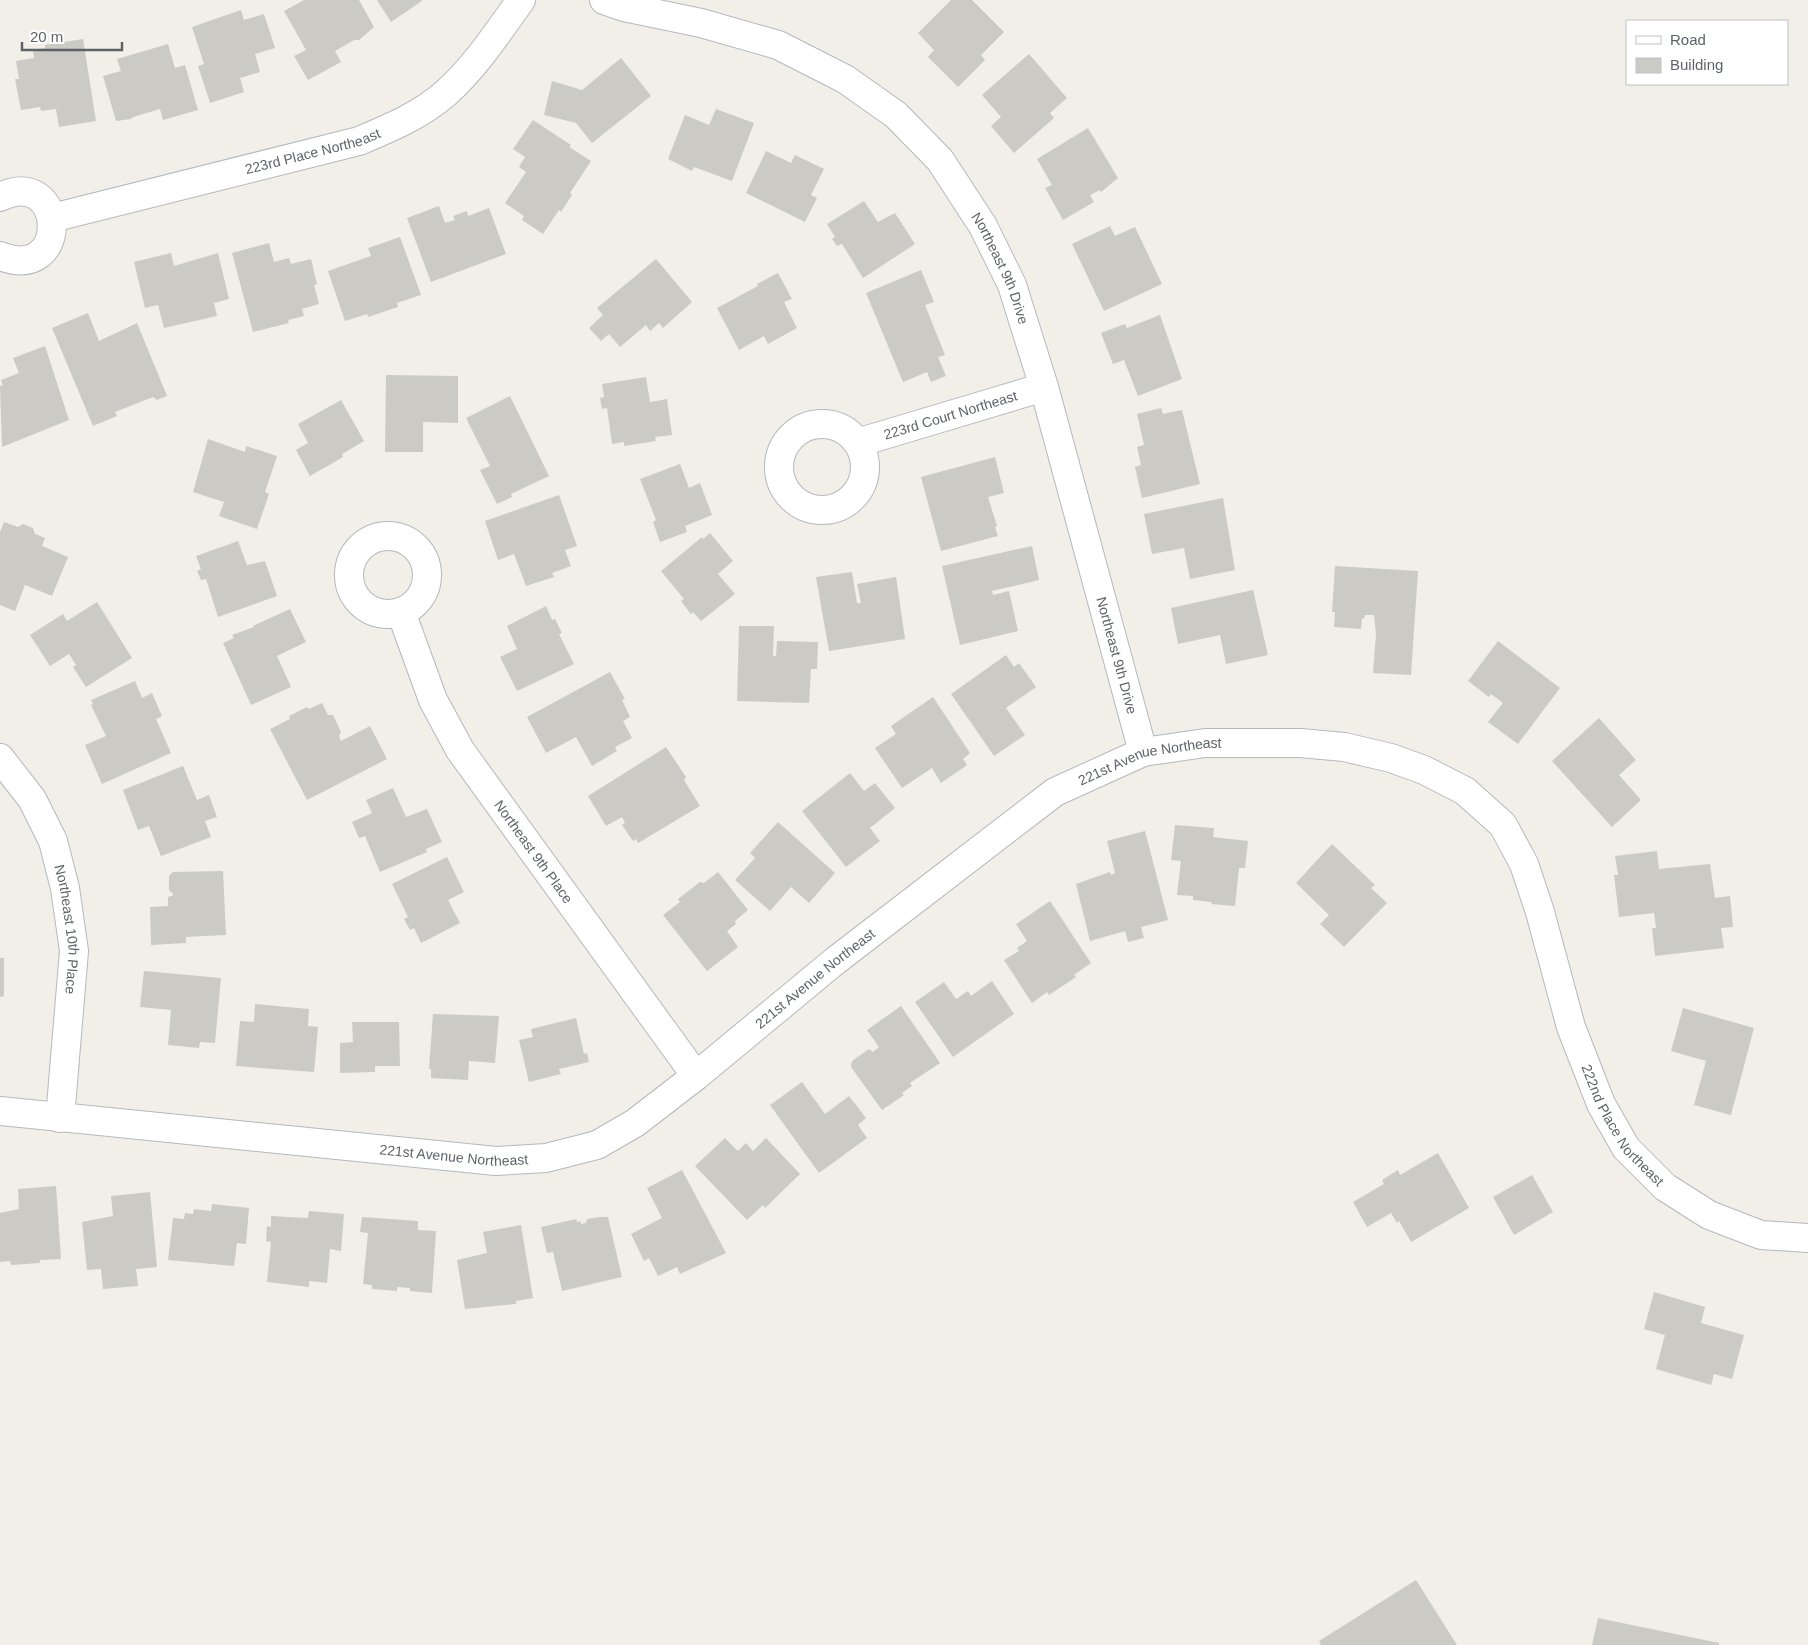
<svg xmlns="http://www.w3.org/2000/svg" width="1808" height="1645" viewBox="0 0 1808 1645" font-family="Arial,sans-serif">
<rect width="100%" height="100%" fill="#f1efe8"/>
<g fill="#cccac5">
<polygon points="304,0 359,0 374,27 359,40 354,40 335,51 341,62 308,80 294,56 306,50 284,11"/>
<polygon points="377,0 422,0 422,1 391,22"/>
<polygon points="951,0 972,0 1004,32 981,55 985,60 958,87 928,57 934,50 918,33"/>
<polygon points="241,10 244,20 264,14 275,48 255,54 260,72 240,78 244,92 210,103 198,66 204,64 192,27"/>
<polygon points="83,39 96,121 59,127 56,109 41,111 40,107 21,110 15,79 19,79 16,61 34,58 33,50 45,48 45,45"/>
<polygon points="168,44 175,68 185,65 198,110 163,120 160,109 133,117 131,119 116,121 103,76 121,71 117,59"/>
<polygon points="1029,54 1067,98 1050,113 1054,118 1014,153 991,126 1001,117 982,95"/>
<polygon points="621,58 651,96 592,143 576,123 544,115 552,81 582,90"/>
<polygon points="716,109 754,123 732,181 694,167 692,171 668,159 685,115 709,125"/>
<polygon points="533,120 571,145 569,147 591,161 570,193 572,195 561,212 559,210 543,234 522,220 524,216 505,203 526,172 519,167 525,157 513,149"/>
<polygon points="1088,128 1118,178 1101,192 1100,190 1090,195 1094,202 1063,220 1045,188 1052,185 1037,159"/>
<polygon points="766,151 791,163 795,155 824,169 811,195 817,198 805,222 746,193"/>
<polygon points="864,201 878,222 895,213 915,244 863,278 842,244 837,246 832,239 835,237 827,224"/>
<polygon points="439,206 445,223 455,220 453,216 467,211 468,216 489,208 506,254 431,282 407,218"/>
<polygon points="1110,226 1115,236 1135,227 1162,284 1104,311 1072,244"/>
<polygon points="400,237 421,295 397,303 398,307 368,317 367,314 345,321 328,271 371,256 368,248"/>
<polygon points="269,243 274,262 289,258 291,264 311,259 317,284 314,285 319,304 302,309 304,316 288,320 289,323 253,332 232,253"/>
<polygon points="171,253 174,266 218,253 229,299 214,303 217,316 164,328 158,305 145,308 134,262"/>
<polygon points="656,259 692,302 663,328 659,323 650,331 646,325 620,347 609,334 601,341 589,328 603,315 597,308"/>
<polygon points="921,270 934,302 925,305 945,355 938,357 946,376 931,382 927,372 903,382 866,293"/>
<polygon points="778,273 792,299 784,302 797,328 768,344 764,336 739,350 717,308 758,286 757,284"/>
<polygon points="88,313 99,341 137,323 167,396 157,400 153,397 115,412 117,416 93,426 52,328"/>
<polygon points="1160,315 1182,379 1138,396 1124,360 1113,364 1101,333 1125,324 1127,328"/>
<polygon points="45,346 69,420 2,447 0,386 3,385 1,380 19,373 13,358"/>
<polygon points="386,375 458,376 458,423 423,422 423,452 385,452"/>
<polygon points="646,377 650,402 667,399 672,435 655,437 656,441 624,446 624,442 612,444 607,408 602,409 600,398 604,397 602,384"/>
<polygon points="510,396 549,476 511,494 512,497 497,504 480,470 490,466 466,418"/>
<polygon points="341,400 364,441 342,454 343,457 310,476 296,450 308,443 298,424"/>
<polygon points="1161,408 1163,414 1182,410 1200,484 1142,498 1135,467 1141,465 1137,447 1144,445 1137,414"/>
<polygon points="208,439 245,452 246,446 277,456 265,492 269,494 257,529 219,516 224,502 193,492"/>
<polygon points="995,457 1004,493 988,497 997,526 995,527 998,536 941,551 921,477"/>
<polygon points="680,464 689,488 700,483 712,515 685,526 687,532 660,542 653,522 656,520 640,479"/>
<polygon points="559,495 577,546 565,550 571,566 552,573 554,577 526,586 514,554 498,560 485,521"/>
<polygon points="1223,498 1235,570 1190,579 1184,548 1152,554 1144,514"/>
<polygon points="4,522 18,527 23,524 33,528 35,534 45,538 42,546 68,557 52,596 25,585 15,611 0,605 0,532"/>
<polygon points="710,533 733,561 718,574 735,594 701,621 693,612 691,614 681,601 684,599 661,571 702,537 703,539"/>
<polygon points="238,541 247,565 265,561 277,596 218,617 206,579 201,580 197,571 201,569 196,556"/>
<polygon points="1032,546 1039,580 992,591 993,595 1009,591 1018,631 960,645 942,566"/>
<polygon points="1335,566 1418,571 1411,675 1373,673 1376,634 1374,615 1365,615 1364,619 1362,618 1361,629 1334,627 1335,612 1332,612"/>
<polygon points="852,572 857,603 861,603 857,584 896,577 905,639 829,651 816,577"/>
<polygon points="1253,590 1268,655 1226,664 1220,635 1178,644 1171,608"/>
<polygon points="97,602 132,658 86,687 73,667 76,665 69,654 50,666 30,635 63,614 67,621"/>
<polygon points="546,606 552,620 555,619 562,633 559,634 574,664 517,691 500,657 517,649 507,626"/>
<polygon points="290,609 306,642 277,656 291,687 251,705 223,643 234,638 232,635 254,627 253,626"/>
<polygon points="739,626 774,626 773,656 776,656 777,641 818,642 817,669 811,669 809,703 737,701"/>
<polygon points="1498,641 1560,688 1518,744 1488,722 1503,703 1491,694 1489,697 1468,681"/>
<polygon points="1006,655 1014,667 1019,663 1036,687 1006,708 1025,735 994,756 951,694"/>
<polygon points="610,672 625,699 622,700 630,717 623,721 632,738 615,747 617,751 592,766 576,737 546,753 527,717"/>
<polygon points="135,681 142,698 152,693 162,716 156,719 171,753 102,784 85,745 106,736 91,705 93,704 91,700"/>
<polygon points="933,697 970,753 963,759 967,765 941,783 932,768 902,788 875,748 896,734 891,726"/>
<polygon points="322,703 328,715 333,715 341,732 339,736 341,741 370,726 387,759 307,800 270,729 290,719 289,716 307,707 309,709"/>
<polygon points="1599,718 1636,760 1619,775 1641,800 1612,827 1552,761"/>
<polygon points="666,747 686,777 684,780 700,806 638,843 636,839 633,841 622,825 625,823 622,817 606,826 588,796"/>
<polygon points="183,766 197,800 209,795 217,817 205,821 211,837 161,856 149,826 138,830 123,790"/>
<polygon points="850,773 864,791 875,783 895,808 870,828 880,841 846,867 802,811"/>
<polygon points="393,788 406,817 427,809 442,842 426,849 427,852 380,872 365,836 359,838 352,822 372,813 366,800"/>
<polygon points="778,822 835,873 809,903 791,887 770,911 735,880 755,858 750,853"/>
<polygon points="1175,825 1214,828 1213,837 1248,841 1245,868 1239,868 1235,906 1211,904 1212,902 1193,900 1193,896 1177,895 1181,861 1171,860"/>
<polygon points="1145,831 1168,920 1141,927 1144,938 1128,942 1125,931 1090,941 1076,884 1110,872 1111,875 1115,873 1107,841"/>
<polygon points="1332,844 1375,885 1371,888 1387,903 1344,947 1320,924 1329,915 1296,883"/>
<polygon points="1657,851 1659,869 1710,864 1715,898 1730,896 1733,927 1721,928 1724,948 1655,956 1652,928 1656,928 1654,913 1619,917 1614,875 1618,875 1615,856"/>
<polygon points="447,857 464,892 448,900 460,923 421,943 414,928 410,930 404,919 408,917 392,884"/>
<polygon points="223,871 226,935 186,937 186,943 151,945 150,907 168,906 168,897 174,895 169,890 169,876 173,872"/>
<polygon points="718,872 748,910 735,921 736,924 727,931 738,947 707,971 663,915 680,902 678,899 700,882 704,883"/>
<polygon points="1050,901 1091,963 1074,975 1076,977 1049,995 1047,992 1032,1003 1004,960 1019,951 1017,948 1027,941 1016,924"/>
<polygon points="0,958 4,958 4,996 0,997"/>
<polygon points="144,971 221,978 215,1043 200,1042 199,1048 168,1045 171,1010 140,1007"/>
<polygon points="992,981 1014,1014 953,1057 915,1002 944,982 956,999 968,991 971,996"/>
<polygon points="255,1004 309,1009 308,1026 318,1027 314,1072 236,1066 240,1021 254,1022"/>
<polygon points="901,1006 940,1063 910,1083 912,1086 902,1093 904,1095 882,1110 851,1067 852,1061 869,1049 873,1052 879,1047 867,1030"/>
<polygon points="1683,1008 1754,1028 1731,1115 1694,1105 1706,1061 1671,1051"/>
<polygon points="433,1014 499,1016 495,1063 469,1061 468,1080 431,1078 431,1069 429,1069"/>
<polygon points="576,1018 584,1054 587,1053 589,1062 559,1069 561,1074 529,1082 519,1040 533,1037 531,1029"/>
<polygon points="352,1022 399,1022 400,1066 375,1066 375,1072 340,1073 340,1043 353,1042"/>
<polygon points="802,1082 825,1114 849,1096 866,1118 858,1125 867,1138 819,1173 770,1105"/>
<polygon points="725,1138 738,1151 746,1143 753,1151 766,1138 800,1174 765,1208 763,1205 747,1220 695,1166"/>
<polygon points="1438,1153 1469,1208 1411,1242 1399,1221 1397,1223 1391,1213 1367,1227 1353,1202 1384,1184 1382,1180 1398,1170 1400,1175"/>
<polygon points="682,1170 726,1253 680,1274 677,1267 658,1276 649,1258 644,1261 631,1234 662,1218 647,1188"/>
<polygon points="1532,1175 1553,1212 1514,1235 1493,1197"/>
<polygon points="56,1186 61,1259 40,1260 40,1263 11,1265 10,1261 0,1262 0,1213 19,1209 18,1189"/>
<polygon points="150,1192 157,1267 136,1269 138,1286 103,1289 101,1269 87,1270 82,1222 113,1216 111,1196"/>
<polygon points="212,1204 249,1208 246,1244 237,1243 234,1266 168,1260 173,1218 184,1219 185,1213 193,1214 194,1209 211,1211"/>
<polygon points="309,1211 344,1214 341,1251 330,1249 327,1283 309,1281 309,1287 267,1282 271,1242 266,1241 267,1226 271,1227 271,1216 308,1218"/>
<polygon points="362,1217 418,1221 418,1230 436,1231 432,1293 410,1291 410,1288 397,1287 397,1291 372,1289 372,1285 363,1284 368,1233 360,1232"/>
<polygon points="600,1217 608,1217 622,1277 562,1291 553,1252 547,1253 541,1227 576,1219 577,1222 580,1221 581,1224 586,1223 587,1219"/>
<polygon points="521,1225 533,1298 516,1301 516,1304 465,1309 457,1260 487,1253 483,1232"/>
<polygon points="1654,1292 1705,1307 1701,1323 1744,1335 1732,1379 1714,1374 1711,1385 1656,1369 1665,1335 1644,1329"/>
<polygon points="1416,1580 1457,1645 1321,1645 1319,1641"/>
<polygon points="1598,1618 1719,1643 1719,1645 1592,1645"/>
</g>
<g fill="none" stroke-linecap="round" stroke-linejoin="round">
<defs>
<g id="street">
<path id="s1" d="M604,0L624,7L701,23L778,45L845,79L896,115L940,160L983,226L1012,285L1044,387L1143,752"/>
<path d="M0,197C66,165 72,284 0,256"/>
<path id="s2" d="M52,218L359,141C390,128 421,115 446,93C476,66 498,32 521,0"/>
<circle cx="822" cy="467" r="43"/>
<path id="s3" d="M859,444L867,440L1044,387"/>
<circle cx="388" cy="575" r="39"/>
<path id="s4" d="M401,612L433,700L460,750L696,1076"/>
<path id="s5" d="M0,758L32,799L53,841L65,888L74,951L60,1118"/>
<path id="s6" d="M0,1111L496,1161L546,1158L597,1145L635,1123L696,1076L835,961L1055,792L1143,752L1205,743H1300L1344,747L1391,758L1424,770L1465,791L1503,825L1524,864L1540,912L1571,1027L1601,1104L1626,1148L1665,1187L1709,1215L1761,1235L1808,1238"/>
</g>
</defs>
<use href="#street" stroke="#b5b8bc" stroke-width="30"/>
<use href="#street" stroke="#fff" stroke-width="28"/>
</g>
<g text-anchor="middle" stroke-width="5" stroke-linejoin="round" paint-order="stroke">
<g font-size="14" fill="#5f6368" stroke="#fff">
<text dy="5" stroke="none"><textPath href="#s2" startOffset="269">223rd Place Northeast</textPath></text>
<text dy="5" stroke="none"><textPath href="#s1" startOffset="505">Northeast 9th Drive</textPath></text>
<text dy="5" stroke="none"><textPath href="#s3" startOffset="96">223rd Court Northeast</textPath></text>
<text dy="5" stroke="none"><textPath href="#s1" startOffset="910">Northeast 9th Drive</textPath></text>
<text dy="5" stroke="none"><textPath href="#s6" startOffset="1281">221st Avenue Northeast</textPath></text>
<text dy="5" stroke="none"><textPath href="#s4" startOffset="276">Northeast 9th Place</textPath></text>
<text dy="5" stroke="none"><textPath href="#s5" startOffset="189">Northeast 10th Place</textPath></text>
<text dy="5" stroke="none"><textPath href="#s6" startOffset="876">221st Avenue Northeast</textPath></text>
<text dy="5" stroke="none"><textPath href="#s6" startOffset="1985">222nd Place Northeast</textPath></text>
<text dy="5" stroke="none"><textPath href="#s6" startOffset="456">221st Avenue Northeast</textPath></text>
</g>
</g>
<rect x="1626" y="20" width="162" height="65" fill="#ffffff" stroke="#bfc1c3"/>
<rect x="1636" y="36" width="25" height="8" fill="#ffffff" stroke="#bfc1c3"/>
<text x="1670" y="45" font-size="15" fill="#5f6368">Road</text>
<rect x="1636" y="58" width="25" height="15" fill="#cccac5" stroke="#bfc1c3"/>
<text x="1670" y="70" font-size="15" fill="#5f6368">Building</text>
<path d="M22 42v8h100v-8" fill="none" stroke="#5f6368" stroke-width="2.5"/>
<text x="30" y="42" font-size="15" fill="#5f6368" stroke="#ffffff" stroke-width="4" paint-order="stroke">20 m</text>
</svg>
